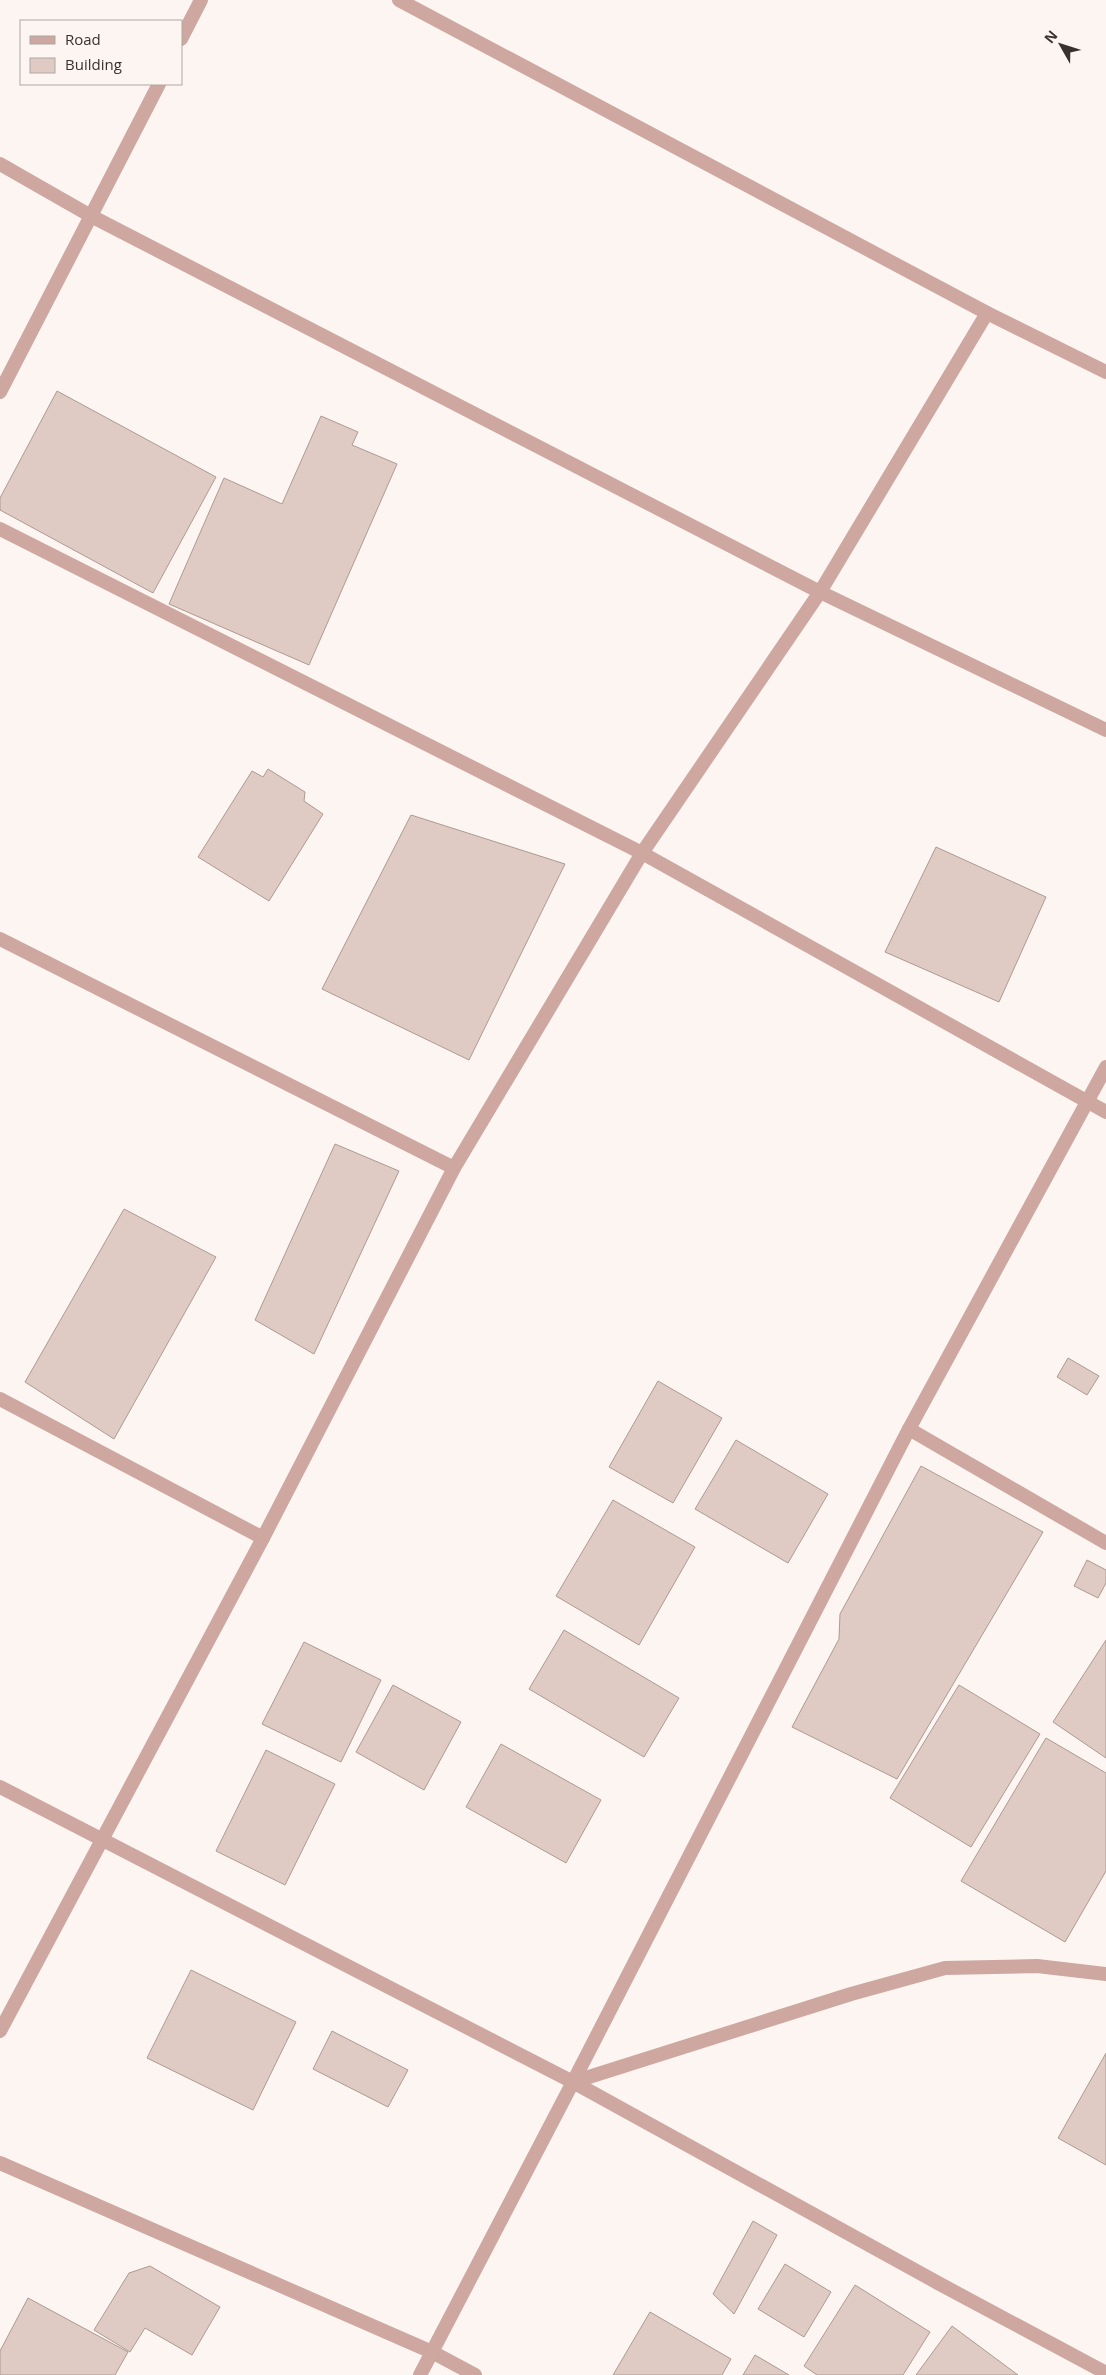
<svg xmlns="http://www.w3.org/2000/svg" width="1106" height="2375" viewBox="0 0 1106 2375" font-family="'Open Sans',sans-serif">
<rect width="100%" height="100%" fill="#fdf5f1"/>
<g fill="#dfcbc4" stroke="#ad9a93">
<polygon points="57,391 216,477 153,593 0,510 0,498"/>
<polygon points="321,416 358,432 352,445 397,464 309,665 169,604 224,478 282,504"/>
<polygon points="268,769 305,792 304,801 323,814 269,901 198,857 252,771 263,777"/>
<polygon points="411,815 565,864 469,1060 322,989"/>
<polygon points="936,847 1046,897 999,1002 885,952"/>
<polygon points="335,1144 399,1171 314,1354 255,1320"/>
<polygon points="124,1209 216,1257 114,1439 25,1382"/>
<polygon points="1068,1358 1099,1376 1087,1395 1057,1377"/>
<polygon points="658,1381 722,1418 673,1503 609,1467"/>
<polygon points="736,1440 828,1494 788,1563 695,1509"/>
<polygon points="921,1466 1043,1532 897,1779 792,1727 839,1639 840,1614"/>
<polygon points="613,1500 695,1547 639,1645 556,1596"/>
<polygon points="1087,1560 1106,1570 1106,1583 1098,1598 1074,1586"/>
<polygon points="564,1630 679,1698 644,1757 529,1689"/>
<polygon points="1106,1640 1106,1758 1053,1722"/>
<polygon points="304,1642 381,1680 341,1762 262,1724"/>
<polygon points="393,1685 461,1722 424,1790 356,1752"/>
<polygon points="959,1685 1040,1734 971,1847 890,1798"/>
<polygon points="1046,1738 1106,1773 1106,1871 1065,1942 961,1881"/>
<polygon points="501,1744 601,1800 566,1863 466,1807"/>
<polygon points="266,1750 335,1784 285,1885 216,1851"/>
<polygon points="191,1970 296,2022 253,2110 147,2058"/>
<polygon points="332,2031 408,2070 388,2107 313,2069"/>
<polygon points="1106,2053 1106,2165 1058,2138"/>
<polygon points="753,2221 777,2235 734,2314 713,2294"/>
<polygon points="785,2264 831,2292 804,2337 758,2309"/>
<polygon points="150,2266 220,2307 192,2355 145,2328 130,2352 94,2330 129,2273"/>
<polygon points="855,2285 930,2332 903,2375 817,2375 804,2366"/>
<polygon points="28,2298 128,2352 115,2375 0,2375 0,2351"/>
<polygon points="650,2312 731,2359 722,2375 613,2375"/>
<polygon points="952,2326 1018,2375 916,2375"/>
<polygon points="755,2355 789,2375 743,2375"/>
</g>
<g fill="none" stroke-linecap="round" stroke-linejoin="round">
<g stroke="#cda7a0" stroke-width="14">
<polyline points="399,0 987,313 1106,372"/>
<polyline points="181,39 201,0"/>
<polyline points="0,164 91,216 820,592 1106,730"/>
<polyline points="0,392 159,84"/>
<polyline points="0,529 642,853 1106,1112"/>
<polyline points="0,939 454,1168"/>
<polyline points="0,1399 263,1538"/>
<polyline points="909,1429 1106,1543"/>
<polyline points="0,1787 573,2082 938,2283 1106,2373"/>
<polyline points="0,2031 263,1538 454,1168 642,853 820,592 987,313"/>
<polyline points="573,2082 851,1994 945,1968 1037,1966 1106,1974"/>
<polyline points="0,2163 432,2352 475,2375"/>
<polyline points="420,2375 573,2082 909,1429 1106,1067"/>
</g>
</g>
<rect x="20" y="20" width="162" height="65" fill="#fdf5f1" stroke="#aea7a3"/>
<rect x="30" y="36" width="25" height="8" fill="#cda7a0" stroke="#aea7a3"/>
<text x="65" y="45" font-size="15" fill="#38312d">Road</text>
<rect x="30" y="58" width="25" height="15" fill="#dfcbc4" stroke="#aea7a3"/>
<text x="65" y="70" font-size="15" fill="#38312d">Building</text>
<g transform="translate(1061 45) rotate(309)" stroke="#fdf5f1" stroke-width="4" paint-order="stroke">
<path d="M0-4L9 19L0 12L-9 19Z" fill="#38312d"/>
<text y="-8" font-size="14" font-weight="bold" text-anchor="middle" fill="#38312d">N</text>
</g>
</svg>
